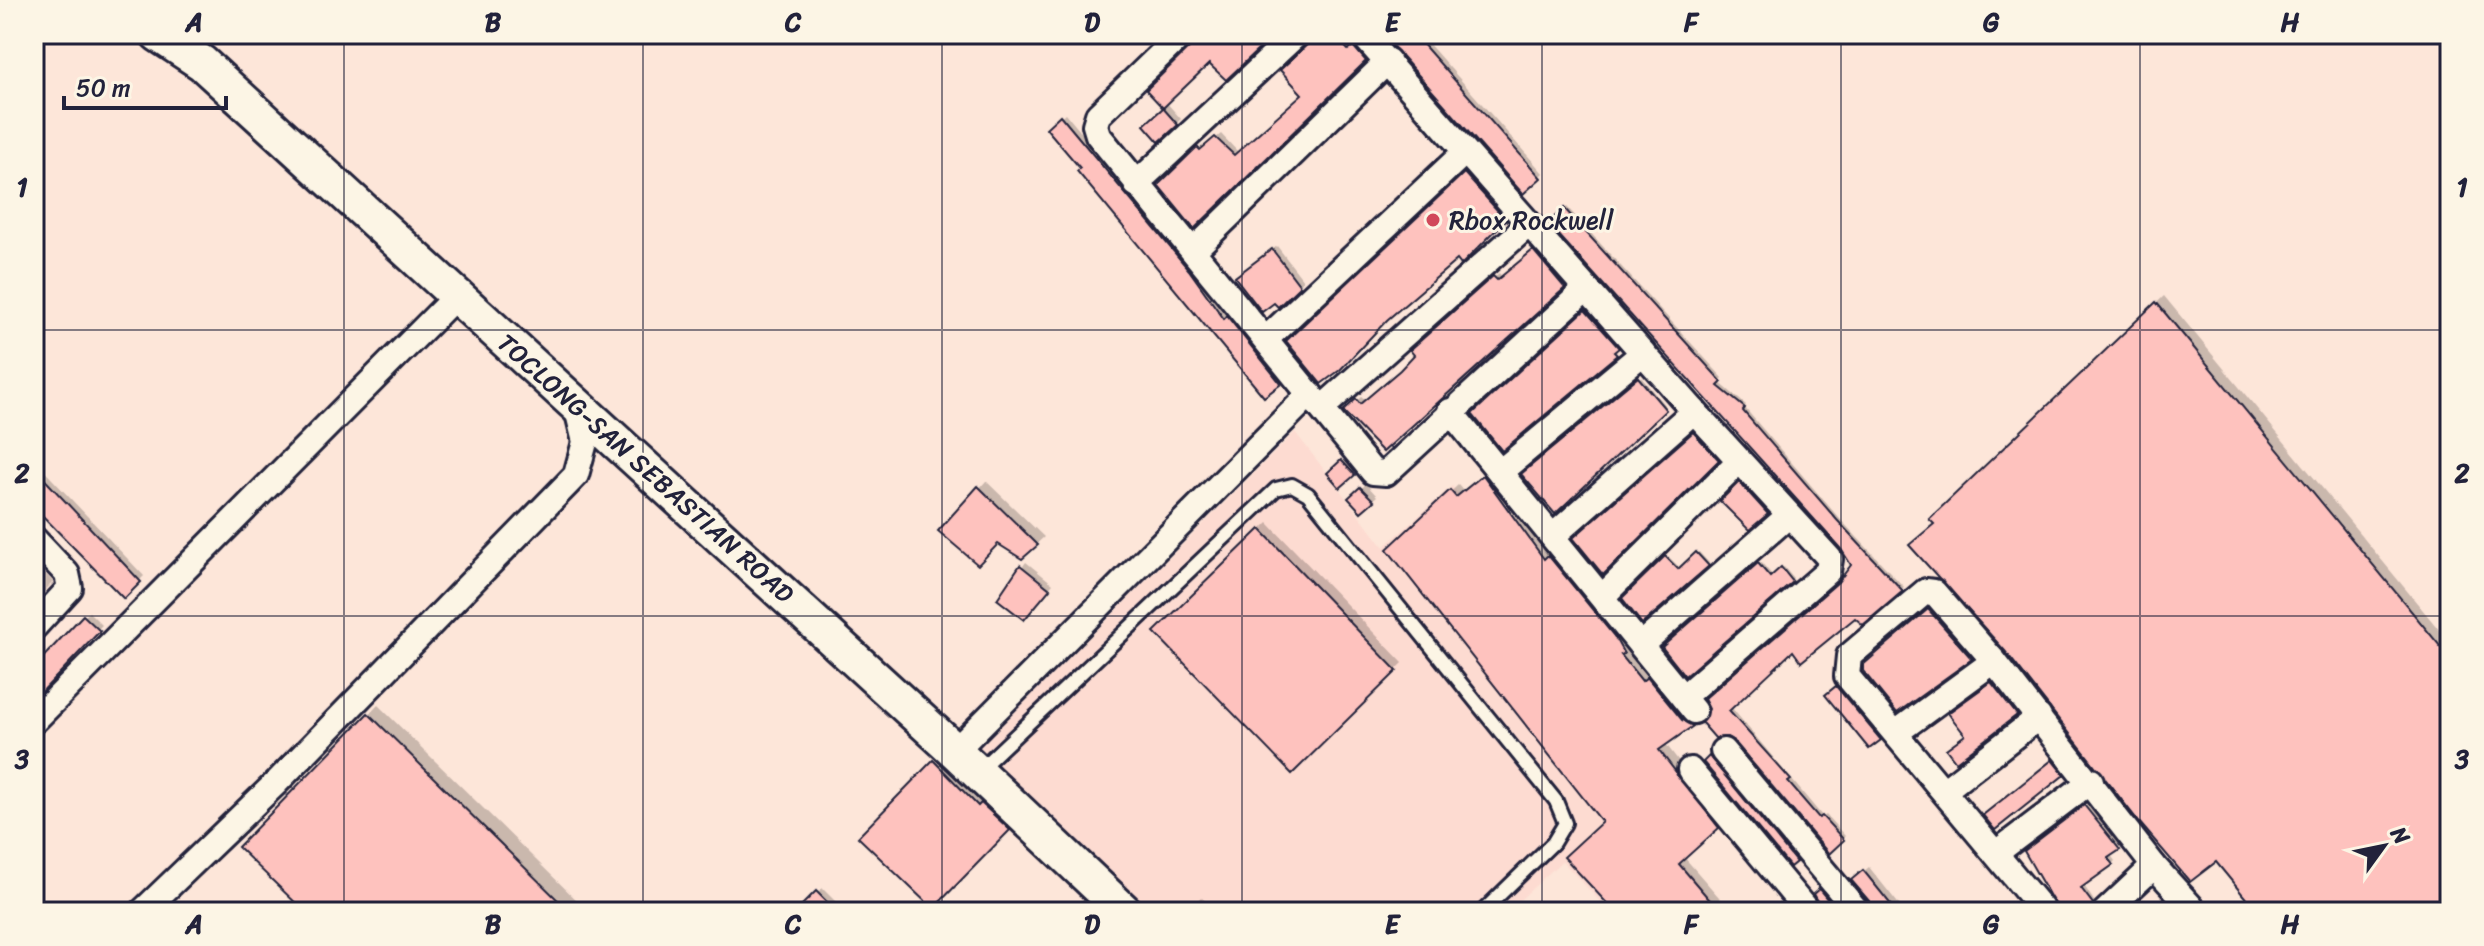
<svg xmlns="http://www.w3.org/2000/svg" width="2484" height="946" viewBox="0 0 2484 946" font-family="Sriracha,sans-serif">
<rect width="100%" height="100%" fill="#fde6d9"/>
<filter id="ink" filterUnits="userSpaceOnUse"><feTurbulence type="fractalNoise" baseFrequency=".0125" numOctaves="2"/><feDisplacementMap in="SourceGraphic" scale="16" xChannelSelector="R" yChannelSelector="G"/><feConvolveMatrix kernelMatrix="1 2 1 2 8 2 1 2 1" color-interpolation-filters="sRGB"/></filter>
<g filter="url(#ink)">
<polygon fill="#fddbd1" points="1295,432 1384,547 1452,486 1669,759 1626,800 1723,912 1610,912 1562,861 1507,912 1147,912 978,749"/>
<g fill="#0003">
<polygon points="1199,34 1274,34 1209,61 1166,102 1181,119 1159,139 1146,125 1165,108 1149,90 1194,46"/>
<polygon points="1317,34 1341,34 1354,48 1358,43 1369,56 1194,226 1160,185 1203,145 1205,147 1221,134 1239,153 1305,94 1283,70"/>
<polygon points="1392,34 1420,34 1543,173 1523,192"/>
<polygon points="1065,113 1192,267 1228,317 1231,315 1283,379 1264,394 1049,128"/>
<polygon points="1469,171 1508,215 1461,262 1457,257 1388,316 1288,341"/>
<polygon points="1567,207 1723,378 1719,382 1746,405 1744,407 1839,518 1904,587 1863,622 1856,615 1793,648 1731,707 1823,817 1826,815 1845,836 1829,851 1736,740 1704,723 1854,565 1843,548 1551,223"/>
<polygon points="1277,246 1303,280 1278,304 1242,273"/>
<polygon points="1538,247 1568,282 1383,450 1346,411 1361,397 1366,401 1417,355 1412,350 1499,273 1502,277"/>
<polygon points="2164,296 2450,643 2450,894 2430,912 2260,912 1939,512"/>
<polygon points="1588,310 1619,345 1615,349 1617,352 1502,448 1475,414"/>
<polygon points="1641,377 1666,407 1555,511 1524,474"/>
<polygon points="1696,431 1719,456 1603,572 1576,539"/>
<polygon points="1347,457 1358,470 1341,485 1330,473"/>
<polygon points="34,460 144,576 124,596 34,503"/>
<polygon points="1490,470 1649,676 1655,672 1698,718 1665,743 1724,820 1684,857 1732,912 1617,912 1604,822 1389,550 1458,485 1464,492"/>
<polygon points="1745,479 1771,508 1749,527 1723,501"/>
<polygon points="986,481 1044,537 1022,557 998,542 941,531"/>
<polygon points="1366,484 1377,496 1361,510 1351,498"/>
<polygon points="1268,523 1403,663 1292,771 1157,632"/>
<polygon points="1699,552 1709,563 1643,621 1624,599 1668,556 1681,569"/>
<polygon points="34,562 53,582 34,602"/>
<polygon points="1026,562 1053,584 1024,617 1000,598"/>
<polygon points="1761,562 1773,576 1784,567 1793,578 1685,673 1665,647"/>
<polygon points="1934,606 1975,653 1898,710 1870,661"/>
<polygon points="89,612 102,625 34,694 34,670"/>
<polygon points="1995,680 2019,711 1967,735 1954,710"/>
<polygon points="1839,686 1881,737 1869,746 1828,695"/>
<polygon points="378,705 589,912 307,912 241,847"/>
<polygon points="1715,754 1799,856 1790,864 1706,762"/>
<polygon points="938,757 983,802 1013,825 933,906 861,837"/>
<polygon points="2055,760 2065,772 1995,827 1986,816"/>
<polygon points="2087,804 2121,846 2110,854 2115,861 2112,864 2083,884 2094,901 2093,912 2060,912 2057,901 2042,883 2045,880 2029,849"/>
<polygon points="1869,867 1905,912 1872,912 1872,902 1858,876"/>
<polygon points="1825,886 1844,910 1842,912 1824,912 1815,894"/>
<polygon points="822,888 837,903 829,912 798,912"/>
<polygon points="1201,897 1217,912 1186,912"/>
</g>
<g fill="#fec2be" stroke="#22223b" stroke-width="2">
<polygon points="1197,34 1275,34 1226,80 1209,64 1163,108 1146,90 1192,45"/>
<polygon points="1312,34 1333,34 1348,50 1353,46 1366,61 1194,229 1158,185 1197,147 1200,150 1215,137 1234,155 1302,94 1280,70 1307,45"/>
<polygon points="1399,34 1414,34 1541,178 1523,194 1390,43"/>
<polygon points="1163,108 1178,125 1159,142 1144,125"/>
<polygon points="1060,115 1189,270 1224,319 1227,316 1281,384 1264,397 1077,171 1080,168 1046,128"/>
<polygon points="1464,173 1506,220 1461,265 1457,260 1387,320 1340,370 1321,384 1286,341"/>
<polygon points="1564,208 1722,382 1718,386 1745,408 1743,411 1837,520 1903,591 1863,625 1855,618 1801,662 1793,651 1729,711 1791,780 1788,782 1819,818 1822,816 1844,840 1829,854 1734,741 1727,737 1715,738 1702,723 1709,709 1704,699 1838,582 1851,565 1841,549 1548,223"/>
<polygon points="1272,249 1300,286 1278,307 1274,303 1262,312 1235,277"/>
<polygon points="1533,250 1565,288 1383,452 1343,411 1356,399 1360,404 1400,370 1414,355 1410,350 1493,276 1497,280"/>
<polygon points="2156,302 2450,658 2450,896 2433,912 2257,912 2216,862 2190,882 2139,822 2005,651 1909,545 1934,524 1929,519"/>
<polygon points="1585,310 1619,348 1614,352 1617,355 1502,451 1472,414"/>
<polygon points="1638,377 1666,410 1555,514 1521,474"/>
<polygon points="1693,432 1719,460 1603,575 1573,538"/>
<polygon points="1341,460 1355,475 1340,488 1327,473"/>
<polygon points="34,468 141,582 124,599 34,507"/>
<polygon points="1483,475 1544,559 1548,555 1614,636 1624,654 1621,655 1642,681 1647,677 1682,720 1693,726 1659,750 1719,828 1679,864 1720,912 1615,912 1564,857 1602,822 1387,549 1450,490 1456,497"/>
<polygon points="1739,482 1768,514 1749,530 1720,501"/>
<polygon points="978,486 1038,545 1022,559 998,544 978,565 938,531"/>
<polygon points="1360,487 1374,501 1361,512 1348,498"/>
<polygon points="1260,529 1397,671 1292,774 1154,632"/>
<polygon points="1696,552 1709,566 1642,624 1622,598 1665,556 1678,569"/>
<polygon points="1758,563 1770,577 1781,567 1793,582 1685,676 1662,647"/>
<polygon points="1020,565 1050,589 1024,620 997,599"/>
<polygon points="1928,609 1972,659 1897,713 1863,671 1863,665"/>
<polygon points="83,615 100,631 34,700 34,667"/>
<polygon points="1991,682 2017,715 1956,762 1946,749 1965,735 1948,713"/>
<polygon points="1836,686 1881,740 1869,749 1825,695"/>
<polygon points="368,713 570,912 305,912 238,847"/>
<polygon points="1709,756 1796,862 1790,867 1703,762"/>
<polygon points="933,760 978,806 981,803 1010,830 933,909 858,837"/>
<polygon points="2052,760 2064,775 1995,830 1983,815"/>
<polygon points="2084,805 2120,850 2108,858 2113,865 2081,888 2093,904 2090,912 2059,912 2024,851"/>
<polygon points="1863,870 1897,912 1873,912 1870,902 1851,880"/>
<polygon points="1819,889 1838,912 1823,912 1813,894"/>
<polygon points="816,891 837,912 795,912"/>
</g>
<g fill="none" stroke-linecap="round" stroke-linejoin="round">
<defs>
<polyline id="lane" points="979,770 1276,489 1292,485 1308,494 1556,801 1565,823 1553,843 1482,912"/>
<g id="street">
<polyline points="1182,34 1098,115 1095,125 1098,135 1373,472 1386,473 1586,289"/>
<polyline points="1362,34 1694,411 1830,559 1828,571 1683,697"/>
<polyline points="1136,184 1297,34"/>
<polyline points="1194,250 1388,61"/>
<polyline points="1266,339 1465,152"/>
<polyline points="1322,408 1529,224"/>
<polyline points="1450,411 1694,711"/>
<polyline points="1500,472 1643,353"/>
<polyline points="1553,536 1694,411"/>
<polyline points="34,539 67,574 70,588 34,627"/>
<polyline points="1603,596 1739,461"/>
<polyline points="1641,645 1788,516"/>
<polyline points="34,721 457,295"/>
<polyline points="1897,732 1994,661"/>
<polyline points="955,751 1310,394"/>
<polyline points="1723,751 1858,912"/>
<polyline points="1690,770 1808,912"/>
<polyline points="1945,790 2039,717"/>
<polyline points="1996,853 2091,781"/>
<polyline points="142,912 277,782 576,475 585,442 576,405"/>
<polyline points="2044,912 1847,676 1849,656 1926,591 1934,592 1994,661 2154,866 2196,912"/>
<polyline points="2105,912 2154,866"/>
</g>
<polyline id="secondary" points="158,34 202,63 955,751 1125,912"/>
</defs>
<use href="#lane" stroke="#22223b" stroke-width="18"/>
<use href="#street" stroke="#22223b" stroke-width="30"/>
<use href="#secondary" stroke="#22223b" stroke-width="40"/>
<use href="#lane" stroke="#fcf5e5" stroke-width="12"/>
<use href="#street" stroke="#fcf5e5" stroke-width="24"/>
<use href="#secondary" stroke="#fcf5e5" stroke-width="34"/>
</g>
</g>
<path fill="none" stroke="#22223b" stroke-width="2" stroke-opacity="0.55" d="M344,34V912M643,34V912M942,34V912M1242,34V912M1542,34V912M1841,34V912M2140,34V912M34,330H2450M34,616H2450"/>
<circle fill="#d1495b" stroke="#fcf5e5" stroke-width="3" cx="1433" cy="220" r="8"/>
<g text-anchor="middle" stroke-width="6" stroke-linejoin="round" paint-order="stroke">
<g font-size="26" fill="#22223b" stroke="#fcf5e5" text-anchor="start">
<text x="1449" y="229">Rbox Rockwell</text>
</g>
<g font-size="26" fill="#22223b" stroke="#fcf5e5">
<text transform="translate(646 468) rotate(42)" y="9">TOCLONG-SAN SEBASTIAN ROAD</text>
</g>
</g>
<rect width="2484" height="946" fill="none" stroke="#fcf5e5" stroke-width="88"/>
<g transform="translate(2384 846) rotate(57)" stroke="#fcf5e5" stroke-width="6" paint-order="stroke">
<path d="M0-6L14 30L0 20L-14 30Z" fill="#22223b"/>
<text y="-12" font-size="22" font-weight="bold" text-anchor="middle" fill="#22223b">N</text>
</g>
<path d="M64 96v12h162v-12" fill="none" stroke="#22223b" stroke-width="4"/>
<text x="76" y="96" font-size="24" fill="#22223b" stroke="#fcf5e5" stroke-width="6" paint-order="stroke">50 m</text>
<rect x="44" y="44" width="2396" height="858" fill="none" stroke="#22223b" stroke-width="3"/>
<g font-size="26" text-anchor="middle" font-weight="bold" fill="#22223b">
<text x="194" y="31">A</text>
<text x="493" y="31">B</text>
<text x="793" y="31">C</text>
<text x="1092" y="31">D</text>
<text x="1392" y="31">E</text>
<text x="1691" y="31">F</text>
<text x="1991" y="31">G</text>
<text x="2290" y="31">H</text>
<text x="22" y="196">1</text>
<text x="2462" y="196">1</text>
<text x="22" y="482">2</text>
<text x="2462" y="482">2</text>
<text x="22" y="768">3</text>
<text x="2462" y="768">3</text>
<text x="194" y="933">A</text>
<text x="493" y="933">B</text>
<text x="793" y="933">C</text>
<text x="1092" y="933">D</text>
<text x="1392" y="933">E</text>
<text x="1691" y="933">F</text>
<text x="1991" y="933">G</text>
<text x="2290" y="933">H</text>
</g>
</svg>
